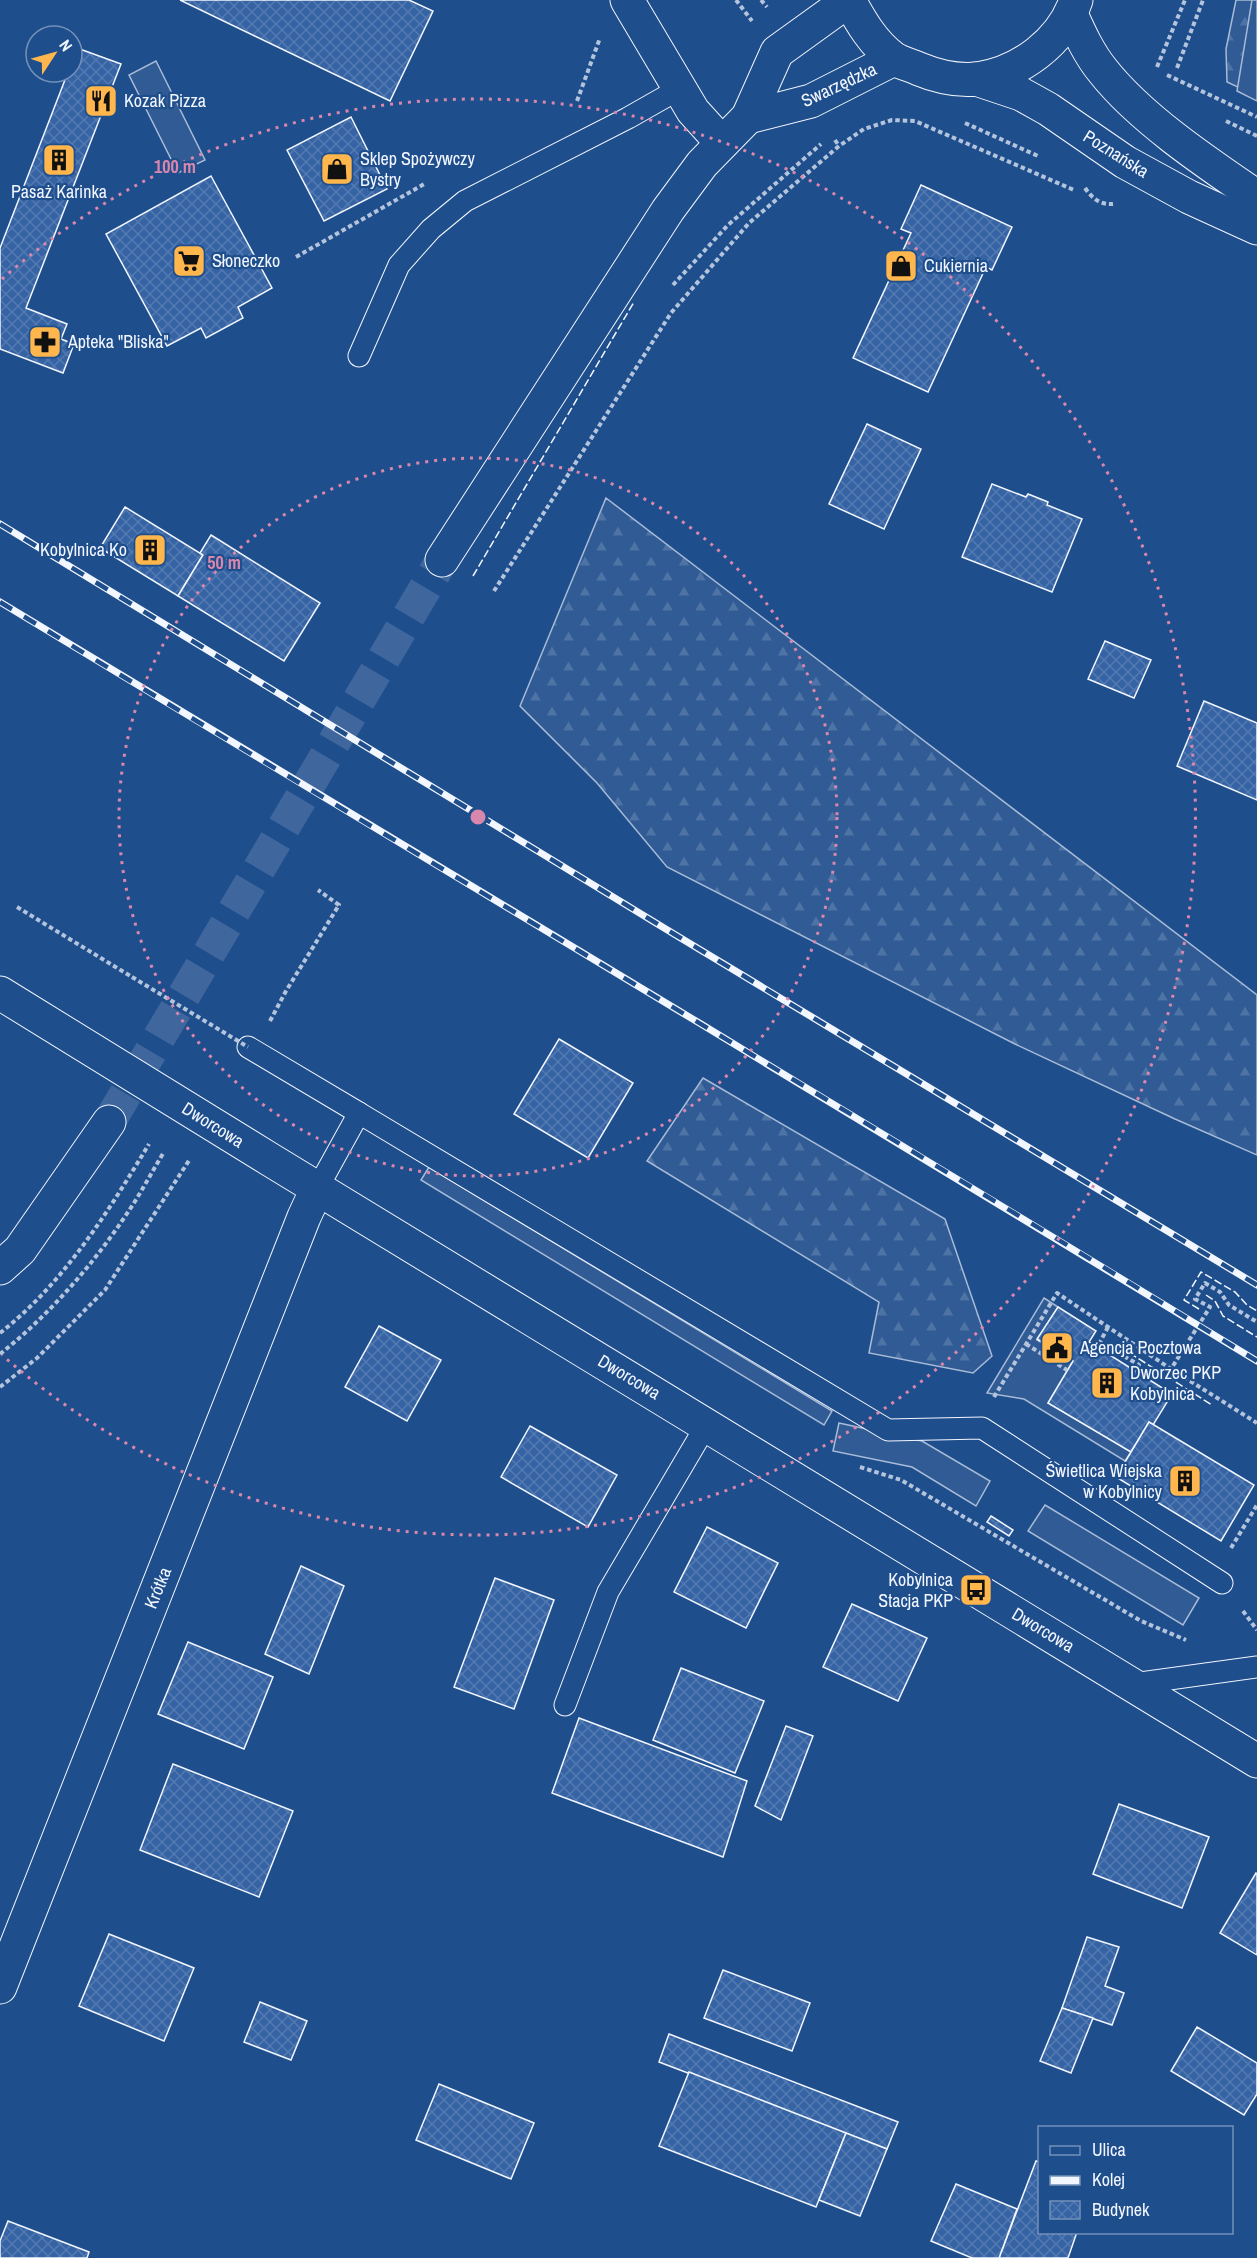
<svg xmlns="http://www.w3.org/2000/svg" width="1257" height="2258" viewBox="0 0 1257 2258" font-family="'Archivo Narrow',sans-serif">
<defs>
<pattern id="forest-firs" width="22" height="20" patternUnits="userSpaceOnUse" patternTransform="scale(1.5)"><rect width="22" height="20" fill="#305b95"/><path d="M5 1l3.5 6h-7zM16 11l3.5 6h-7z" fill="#4e73a5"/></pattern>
<pattern id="building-cross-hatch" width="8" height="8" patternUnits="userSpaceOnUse" patternTransform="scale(1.5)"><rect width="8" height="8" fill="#3563a3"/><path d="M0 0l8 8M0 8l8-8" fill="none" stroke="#537ab1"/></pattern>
</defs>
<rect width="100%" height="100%" fill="#1f4e8c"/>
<g fill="url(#forest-firs)" stroke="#a8bbd7" stroke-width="1.5">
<polygon points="1236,0 1257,0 1257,96 1227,82 1226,49"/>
<polygon points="606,498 1257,995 1257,1155 1175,1119 1015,1044 667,867 597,783 520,706"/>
<polygon points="703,1078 945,1219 992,1356 973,1373 869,1353 879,1302 647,1161"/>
</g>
<g fill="#305b95" stroke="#a8bbd7" stroke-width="1.5">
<polygon points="1252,0 1257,0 1257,101 1237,91"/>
<polygon points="156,61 205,160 178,173 129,75"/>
<polygon points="429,1167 832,1411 824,1425 421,1180"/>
<polygon points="1044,1298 1058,1307 1037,1340 1073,1361 1048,1403 1131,1452 1125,1461 1024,1399 987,1393"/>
<polygon points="839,1423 922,1441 990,1481 976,1506 912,1467 833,1451"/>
<polygon points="1045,1505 1199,1598 1183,1625 1028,1531"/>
</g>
<g fill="url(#building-cross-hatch)" stroke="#f2f6ff" stroke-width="1.5">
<polygon points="180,0 409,0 433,11 390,101"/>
<polygon points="77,48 121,64 26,308 67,324 61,339 74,344 63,373 0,349 0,248 68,72 72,72 72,61"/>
<polygon points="351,117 387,189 324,221 287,150"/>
<polygon points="211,176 272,288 238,307 243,318 206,338 201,328 167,346 106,234"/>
<polygon points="921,185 1012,227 992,270 986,267 928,392 853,358 911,233 901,229"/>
<polygon points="867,424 921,449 884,529 829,504"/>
<polygon points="992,484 1026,497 1028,494 1048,502 1047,505 1082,519 1052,592 962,557"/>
<polygon points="125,507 203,555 178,596 100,548"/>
<polygon points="211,535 320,603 284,661 178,596 203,555 200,553"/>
<polygon points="1105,641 1151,660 1134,698 1088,679"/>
<polygon points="1204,701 1257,723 1257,800 1177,766"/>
<polygon points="559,1039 633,1083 588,1158 514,1114"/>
<polygon points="1058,1307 1096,1331 1089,1342 1172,1394 1153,1425 1149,1422 1131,1452 1048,1403 1073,1361 1037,1339"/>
<polygon points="379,1326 441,1360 407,1421 345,1387"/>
<polygon points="1149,1422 1254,1485 1221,1541 1116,1477"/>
<polygon points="530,1426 617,1475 588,1527 501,1477"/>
<polygon points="991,1516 1013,1530 1009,1536 987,1522"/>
<polygon points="707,1527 778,1563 746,1628 674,1592"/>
<polygon points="301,1566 344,1586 309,1674 265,1654"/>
<polygon points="495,1578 554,1600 514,1709 454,1687"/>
<polygon points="852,1604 927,1638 898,1701 823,1667"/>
<polygon points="188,1642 273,1677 244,1749 158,1714"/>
<polygon points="681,1668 764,1701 735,1773 653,1740"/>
<polygon points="579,1718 747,1781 723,1857 552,1793"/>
<polygon points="786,1726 813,1736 781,1820 755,1806"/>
<polygon points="173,1764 293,1811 259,1897 140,1850"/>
<polygon points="1119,1804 1209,1837 1182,1908 1093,1874"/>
<polygon points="1256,1873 1257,1874 1257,1955 1220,1933"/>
<polygon points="109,1934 194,1968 164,2041 79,2006"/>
<polygon points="1087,1937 1119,1947 1105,1986 1124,1993 1112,2025 1062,2008"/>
<polygon points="723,1970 810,2003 792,2051 704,2018"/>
<polygon points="260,2002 307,2021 291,2060 244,2042"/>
<polygon points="1062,2008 1093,2018 1071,2073 1040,2061"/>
<polygon points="1197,2027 1257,2063 1257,2094 1244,2115 1171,2071"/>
<polygon points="669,2034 898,2122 887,2149 659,2062"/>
<polygon points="689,2072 846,2133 816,2207 659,2146"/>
<polygon points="439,2084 534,2123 511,2179 416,2140"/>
<polygon points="846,2133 887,2149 860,2216 819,2200"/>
<polygon points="1036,2161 1040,2162 1040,2232 1077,2232 1068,2258 999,2258"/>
<polygon points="956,2184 1017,2209 999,2258 972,2258 931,2241"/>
<polygon points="8,2221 89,2252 87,2258 0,2258 0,2241"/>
</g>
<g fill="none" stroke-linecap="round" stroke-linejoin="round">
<polyline stroke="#3f679d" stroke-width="33" stroke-dasharray="33 16" stroke-linecap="butt" points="109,1122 442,560"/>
<defs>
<g id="lane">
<polyline points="359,356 399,265 431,229 465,201 628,118 679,89"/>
<polyline points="248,1047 359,1113"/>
<polyline points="317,1189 359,1113 888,1430 982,1428 1222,1583"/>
<polyline points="1133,1684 1257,1667"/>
<polyline points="565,1705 608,1592 707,1424"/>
</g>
<g id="street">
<polyline points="627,0 693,111 722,143"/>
<path d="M0,993C417,1252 838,1504 1257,1761"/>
<polyline points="0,1987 304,1217 317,1189"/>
</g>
<g id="secondary">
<path d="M849,0C861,22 873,43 893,58C900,63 911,65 919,69C936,76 958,81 977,79C1020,73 1062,42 1076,0"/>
<path d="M1071,14C1080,34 1089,54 1103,71C1140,118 1207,163 1257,197"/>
<polyline points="976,79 1021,94 1048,109 1125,162 1189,197 1257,228"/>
<polyline points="748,117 811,101 894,59"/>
<polyline points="442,560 668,210 702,164 748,117 777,52 849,0"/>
<polyline points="0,1268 20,1250 109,1122"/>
</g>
</defs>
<use href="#lane" stroke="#f2f6ff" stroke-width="23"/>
<use href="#street" stroke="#f2f6ff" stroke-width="35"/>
<use href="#secondary" stroke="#f2f6ff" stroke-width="35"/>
<g stroke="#b3c4dc" stroke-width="4" stroke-dasharray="4.5 3" stroke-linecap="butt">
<polyline points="736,0 752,21"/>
<polyline points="761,0 767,7"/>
<polyline points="1157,67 1185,0"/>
<polyline points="1177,68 1203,0"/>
<polyline points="1167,75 1257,117"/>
<polyline points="577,101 600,38"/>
<polyline points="1226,121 1257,136"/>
<polyline points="965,123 1038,156"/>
<polyline points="835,140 839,146"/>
<path d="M1085,188C1092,198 1100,205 1113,204"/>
<polyline points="296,257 426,183"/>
<polyline points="673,285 728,225 821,144"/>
<polyline points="494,591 671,313 749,223 839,146 864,129 892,120 915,121 1074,190"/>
<polyline points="17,907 132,977"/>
<polyline points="270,1021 286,991 339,905 318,890"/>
<polyline points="1108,1327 1100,1342 1139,1365 1134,1371"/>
<path d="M0,1333C64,1283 108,1212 149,1144"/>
<polyline points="1026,1344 1067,1370"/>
<path d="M0,1354C48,1316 92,1266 126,1215C140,1195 151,1173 164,1152"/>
<polyline points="1171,1369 1257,1423"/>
<polyline points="0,1387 37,1358 105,1290 190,1159"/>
<polyline points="994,1397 1057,1293 1171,1369 1210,1307 1195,1299 1205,1283 1220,1292 1229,1305 1257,1322"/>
<polyline points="860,1467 901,1480 1141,1621 1186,1640"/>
<polyline points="1231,1548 1257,1505"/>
<polyline points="1243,1611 1257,1630"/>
</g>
<use href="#lane" stroke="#1f4e8c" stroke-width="21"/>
<use href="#street" stroke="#1f4e8c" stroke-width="33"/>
<use href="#secondary" stroke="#1f4e8c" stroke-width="33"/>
<defs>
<g id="rail">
<polyline points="0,524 674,934 1257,1285"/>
<path d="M0,602C418,856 840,1105 1257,1361"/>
</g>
</defs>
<use href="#rail" stroke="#f2f6ff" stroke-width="7"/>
<use href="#rail" stroke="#1f4e8c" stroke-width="4.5" stroke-dasharray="14" stroke-linecap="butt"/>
<polyline stroke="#b3c4dc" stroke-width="4" stroke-dasharray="4.5 3" stroke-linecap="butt" points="132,977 248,1047"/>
<g stroke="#f2f6ff" stroke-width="1.5" stroke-dasharray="8 3" stroke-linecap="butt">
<polyline points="473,576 634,302"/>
<polyline points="1206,1295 1215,1301 1223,1316 1257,1337"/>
<polyline points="1199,1309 1184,1300 1201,1272 1235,1292 1247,1305 1257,1311"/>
<polyline points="1120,1347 1212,1405"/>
</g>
</g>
<g fill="none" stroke="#da87ad" stroke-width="3" stroke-dasharray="3 6">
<circle cx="478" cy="817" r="359"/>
<path d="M2 279A718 718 0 1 1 2 1355"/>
</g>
<defs>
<symbol id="restaurant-square" viewBox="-11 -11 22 22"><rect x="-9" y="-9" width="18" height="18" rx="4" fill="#ffb74d" stroke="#1f4e8c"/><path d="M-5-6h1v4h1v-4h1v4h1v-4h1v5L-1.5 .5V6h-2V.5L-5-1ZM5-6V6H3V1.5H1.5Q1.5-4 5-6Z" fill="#111"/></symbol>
<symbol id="building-square" viewBox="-11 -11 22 22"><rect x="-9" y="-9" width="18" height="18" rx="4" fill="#ffb74d" stroke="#1f4e8c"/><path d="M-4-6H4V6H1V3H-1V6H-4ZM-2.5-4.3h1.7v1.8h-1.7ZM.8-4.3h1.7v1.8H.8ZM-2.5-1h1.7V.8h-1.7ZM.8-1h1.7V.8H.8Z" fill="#111"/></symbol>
<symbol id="shop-square" viewBox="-11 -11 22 22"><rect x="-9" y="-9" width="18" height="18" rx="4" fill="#ffb74d" stroke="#1f4e8c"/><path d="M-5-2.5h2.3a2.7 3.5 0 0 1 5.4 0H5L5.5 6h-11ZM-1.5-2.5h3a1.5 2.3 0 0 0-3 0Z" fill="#111"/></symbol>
<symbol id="supermarket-square" viewBox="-11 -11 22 22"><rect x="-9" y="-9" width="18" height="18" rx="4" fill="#ffb74d" stroke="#1f4e8c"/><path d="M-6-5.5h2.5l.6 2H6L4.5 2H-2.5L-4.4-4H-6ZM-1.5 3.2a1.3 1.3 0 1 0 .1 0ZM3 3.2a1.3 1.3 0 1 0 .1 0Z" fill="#111"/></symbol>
<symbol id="pharmacy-square" viewBox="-11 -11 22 22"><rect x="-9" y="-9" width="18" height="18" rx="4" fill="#ffb74d" stroke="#1f4e8c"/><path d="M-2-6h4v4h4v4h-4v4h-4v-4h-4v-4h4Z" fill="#111"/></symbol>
<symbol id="civic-square" viewBox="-11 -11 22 22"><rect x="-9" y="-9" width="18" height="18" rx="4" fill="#ffb74d" stroke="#1f4e8c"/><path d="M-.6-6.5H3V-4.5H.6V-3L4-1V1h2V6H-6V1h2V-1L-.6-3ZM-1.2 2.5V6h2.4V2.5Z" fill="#111"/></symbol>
<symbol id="bus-square" viewBox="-11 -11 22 22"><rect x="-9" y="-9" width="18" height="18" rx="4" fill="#ffb74d" stroke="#1f4e8c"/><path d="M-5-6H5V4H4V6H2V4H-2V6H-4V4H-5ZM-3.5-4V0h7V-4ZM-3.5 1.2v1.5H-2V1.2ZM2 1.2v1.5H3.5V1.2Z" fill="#111"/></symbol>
</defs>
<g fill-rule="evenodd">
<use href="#restaurant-square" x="82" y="82" width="38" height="38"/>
<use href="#building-square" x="40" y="141" width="38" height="38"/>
<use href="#shop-square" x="318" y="150" width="38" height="38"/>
<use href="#supermarket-square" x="170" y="242" width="38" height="38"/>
<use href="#shop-square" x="882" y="247" width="38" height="38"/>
<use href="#pharmacy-square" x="26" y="323" width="38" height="38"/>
<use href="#building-square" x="131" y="531" width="38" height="38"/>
<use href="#civic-square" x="1038" y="1329" width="38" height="38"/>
<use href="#building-square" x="1088" y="1364" width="38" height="38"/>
<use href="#building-square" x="1166" y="1462" width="38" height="38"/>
<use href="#bus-square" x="957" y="1571" width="38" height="38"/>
</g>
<g text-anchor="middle" stroke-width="4.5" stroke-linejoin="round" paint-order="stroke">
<g font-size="18" fill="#f2f6ff" stroke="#1f4e8c">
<text transform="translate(839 85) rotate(-25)" y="6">Swarzędzka</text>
<text transform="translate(1116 154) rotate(32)" y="6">Poznańska</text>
<text transform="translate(213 1125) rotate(32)" y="6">Dworcowa</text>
<text transform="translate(629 1377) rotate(31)" y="6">Dworcowa</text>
<text transform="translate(158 1588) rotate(-68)" y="6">Krótka</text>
<text transform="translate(1043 1630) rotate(31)" y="6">Dworcowa</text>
</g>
<g font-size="18" fill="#f2f6ff" stroke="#1f4e8c" text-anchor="start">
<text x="124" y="107">Kozak Pizza</text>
<text x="360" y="165">Sklep Spożywczy<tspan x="360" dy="21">Bystry</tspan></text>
<text x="59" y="198" text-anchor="middle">Pasaż Karinka</text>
<text x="212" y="267">Słoneczko</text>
<text x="924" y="272">Cukiernia</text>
<text x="68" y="348">Apteka "Bliska"</text>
<text x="127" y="556" text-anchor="end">Kobylnica Ko</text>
<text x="1080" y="1354">Agencja Pocztowa</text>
<text x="1130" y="1379">Dworzec PKP<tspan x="1130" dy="21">Kobylnica</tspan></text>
<text x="1162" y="1477" text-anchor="end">Świetlica Wiejska<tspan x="1162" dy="21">w Kobylnicy</tspan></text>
<text x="953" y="1586" text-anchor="end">Kobylnica<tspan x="953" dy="21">Stacja PKP</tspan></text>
</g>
</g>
<circle cx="478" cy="817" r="9" fill="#da87ad" stroke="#1f4e8c" stroke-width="3"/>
<g font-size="18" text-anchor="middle" font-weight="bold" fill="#da87ad" stroke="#1f4e8c" stroke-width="4.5" stroke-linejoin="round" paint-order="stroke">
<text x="175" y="173">100 m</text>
<text x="224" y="569">50 m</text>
</g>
<rect x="1038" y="2126" width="195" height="108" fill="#1f4e8c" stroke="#7391ba" stroke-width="1.5"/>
<rect x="1050" y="2146" width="30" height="9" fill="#1f4e8c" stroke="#7391ba" stroke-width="1.5"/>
<text x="1092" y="2156" font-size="18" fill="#f2f6ff">Ulica</text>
<rect x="1050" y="2176" width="30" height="9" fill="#f2f6ff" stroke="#7391ba" stroke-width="1.5"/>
<text x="1092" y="2186" font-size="18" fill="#f2f6ff">Kolej</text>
<rect x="1050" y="2201" width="30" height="18" fill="url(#building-cross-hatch)" stroke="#7391ba" stroke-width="1.5"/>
<text x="1092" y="2216" font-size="18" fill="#f2f6ff">Budynek</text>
<g transform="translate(54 54) rotate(54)"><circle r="28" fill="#1f4e8c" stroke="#7391ba" stroke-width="1.5"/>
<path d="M0-4.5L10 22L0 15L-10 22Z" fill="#ffb74d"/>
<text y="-9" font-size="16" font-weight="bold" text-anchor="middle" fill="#f2f6ff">N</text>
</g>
</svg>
